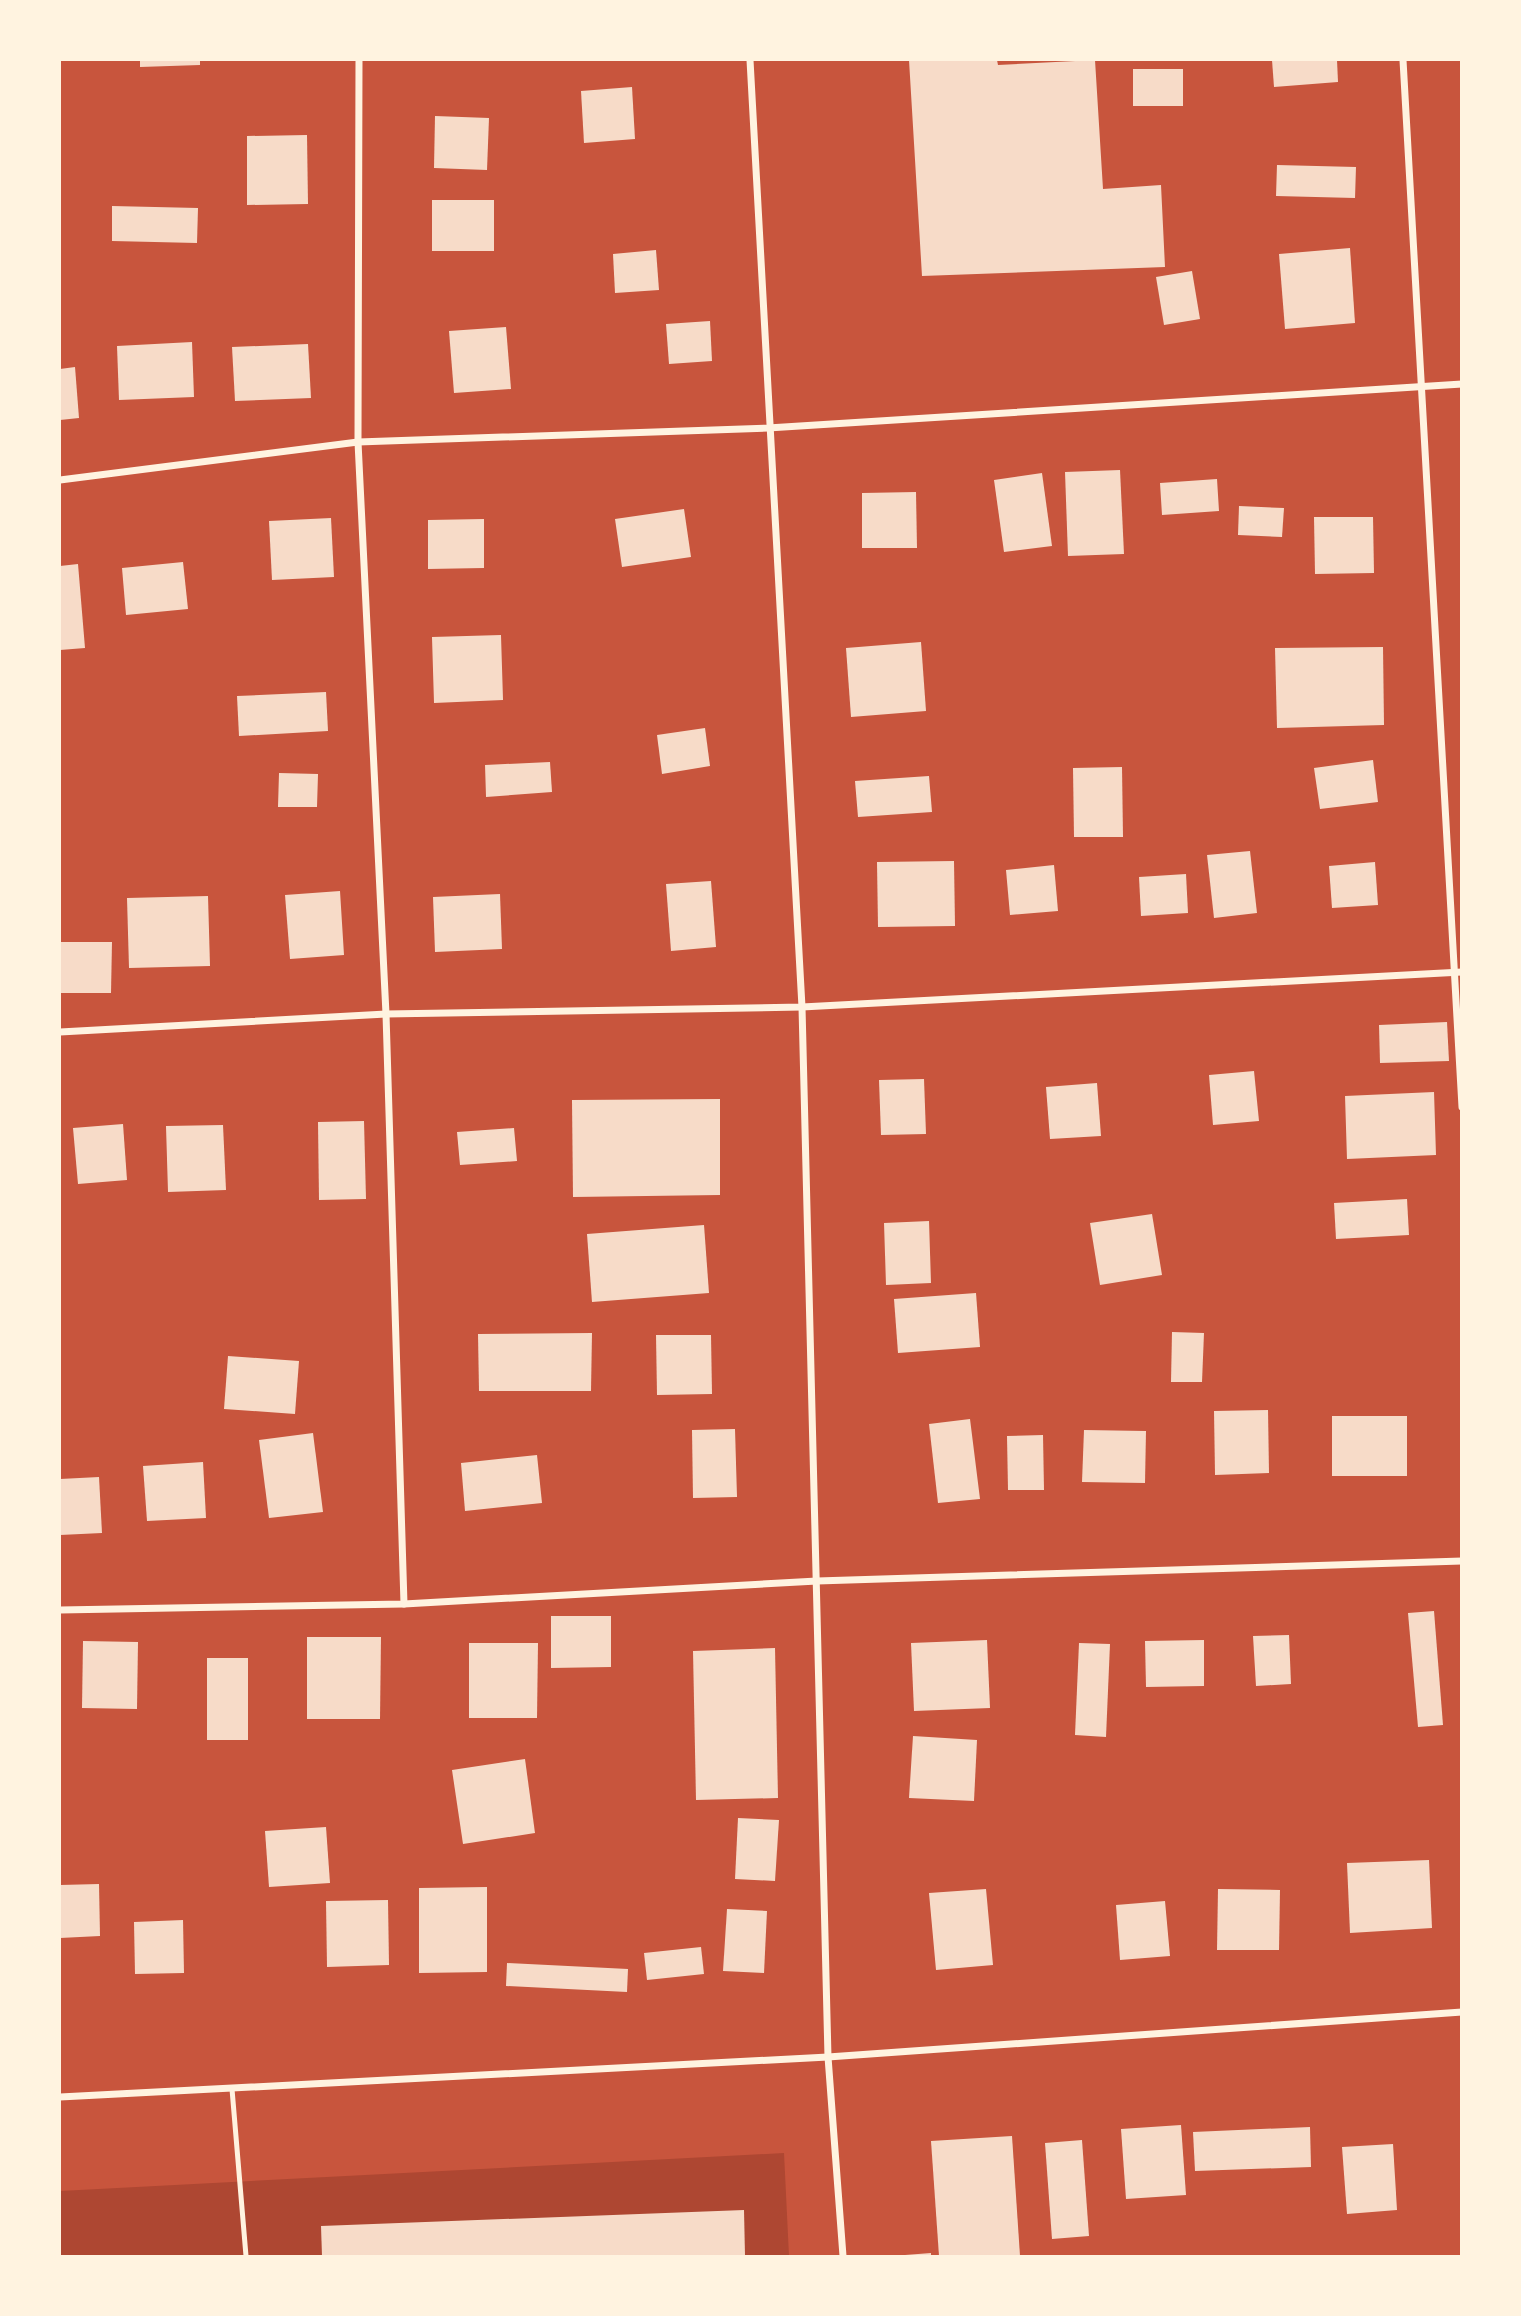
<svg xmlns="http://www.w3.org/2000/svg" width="1521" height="2316" viewBox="0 0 1521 2316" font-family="Roboto,sans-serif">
<rect width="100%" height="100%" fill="#c8553d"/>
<polygon fill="#ae4732" points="784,2153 789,2256 60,2256 60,2191"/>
<g fill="#f7dbc8">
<polygon points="140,60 200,60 200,65 140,67"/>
<polygon points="909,60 997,60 998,65 1095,60 1103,189 1161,185 1165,267 922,276"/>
<polygon points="1272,60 1337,60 1338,82 1274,87"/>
<rect x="1133" y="69" width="50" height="37"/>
<polygon points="632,87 635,139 584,143 581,91"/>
<polygon points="435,116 489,118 487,170 434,168"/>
<polygon points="307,135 308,204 247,205 247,136"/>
<polygon points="1277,165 1356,167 1355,198 1276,196"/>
<rect x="432" y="200" width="62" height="51"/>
<polygon points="112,206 198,208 197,243 112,241"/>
<polygon points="1350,248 1355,323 1285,329 1279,254"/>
<polygon points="656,250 659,290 615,293 613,254"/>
<polygon points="1192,271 1200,319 1164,325 1156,277"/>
<polygon points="710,321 712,361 669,364 666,324"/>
<polygon points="506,327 511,389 454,393 449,331"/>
<polygon points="192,342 194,397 119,400 117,346"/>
<polygon points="308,344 311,398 235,401 232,347"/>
<polygon points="75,367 79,418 60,420 60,369"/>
<polygon points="1120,470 1124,554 1068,556 1065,472"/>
<polygon points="1042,473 1052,546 1004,552 994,480"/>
<polygon points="1217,479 1219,511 1162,515 1160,483"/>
<polygon points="916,492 917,548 862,548 862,493"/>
<polygon points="1239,506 1284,508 1282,537 1238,535"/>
<polygon points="684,509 691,557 622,567 615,519"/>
<polygon points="1314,517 1373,517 1374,573 1315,574"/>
<polygon points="331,518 334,577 272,580 269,521"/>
<polygon points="484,519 484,568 428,569 428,520"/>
<polygon points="183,562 188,609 126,615 122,568"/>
<polygon points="78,564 85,648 60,650 60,566"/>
<polygon points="501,635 503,700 434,703 432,637"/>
<polygon points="921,642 926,711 851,717 846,648"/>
<polygon points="1383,647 1384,725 1277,728 1275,648"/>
<polygon points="326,692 328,731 239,736 237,696"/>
<polygon points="705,728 710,766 662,774 657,735"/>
<polygon points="1373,760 1378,802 1320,809 1314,768"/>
<polygon points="550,762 552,792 486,797 485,765"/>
<polygon points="1122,767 1123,837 1074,837 1073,768"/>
<polygon points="279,773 318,774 317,807 278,807"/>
<polygon points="929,776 932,812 858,817 855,781"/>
<polygon points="1250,851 1257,913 1214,918 1207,855"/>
<polygon points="954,861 955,926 878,927 877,862"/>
<polygon points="1375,862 1378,905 1332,908 1329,866"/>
<polygon points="1054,865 1058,911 1010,915 1006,870"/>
<polygon points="1186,874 1188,913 1141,916 1139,877"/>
<polygon points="711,881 716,947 671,951 666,884"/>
<polygon points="340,891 344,955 290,959 285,895"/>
<polygon points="500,894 502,949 435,952 433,897"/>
<polygon points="208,896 210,966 129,968 127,898"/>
<polygon points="60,942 112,942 111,993 60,993"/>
<polygon points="1447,1022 1449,1061 1380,1063 1379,1025"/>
<polygon points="1254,1071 1259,1121 1213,1125 1209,1075"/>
<polygon points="924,1079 926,1134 881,1135 879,1080"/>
<polygon points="1097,1083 1101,1136 1050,1139 1046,1087"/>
<polygon points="1434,1092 1436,1155 1347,1159 1345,1096"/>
<polygon points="720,1099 720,1195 573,1197 572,1100"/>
<polygon points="364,1121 366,1199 319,1200 318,1122"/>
<polygon points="123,1124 127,1180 78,1184 73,1128"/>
<polygon points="223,1125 226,1190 168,1192 166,1126"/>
<polygon points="514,1128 517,1161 460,1165 457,1132"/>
<polygon points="1407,1199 1409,1235 1336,1239 1334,1203"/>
<polygon points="1152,1214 1162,1275 1100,1285 1090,1223"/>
<polygon points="929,1221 931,1283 886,1285 884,1223"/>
<polygon points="704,1225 709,1293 592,1302 587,1234"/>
<polygon points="976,1293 980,1347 898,1353 894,1299"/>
<polygon points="1172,1332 1204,1333 1202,1382 1171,1382"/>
<polygon points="592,1333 591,1391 479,1391 478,1334"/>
<polygon points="656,1335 711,1335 712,1394 657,1395"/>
<polygon points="228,1356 299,1361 295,1414 224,1409"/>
<polygon points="1268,1410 1269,1473 1215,1475 1214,1411"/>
<rect x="1332" y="1416" width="75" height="60"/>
<polygon points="970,1419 980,1499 938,1503 929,1424"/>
<polygon points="735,1429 737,1497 693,1498 692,1430"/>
<polygon points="1084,1430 1146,1431 1145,1483 1082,1482"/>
<polygon points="313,1433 323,1512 269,1518 259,1440"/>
<polygon points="1043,1435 1044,1490 1008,1490 1007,1436"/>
<polygon points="537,1455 542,1503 465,1511 461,1463"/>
<polygon points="203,1462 206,1518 147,1521 143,1466"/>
<polygon points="99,1477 102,1533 60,1535 60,1479"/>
<polygon points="1434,1611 1443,1725 1418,1727 1408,1613"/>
<polygon points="551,1616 611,1616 611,1667 551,1668"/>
<polygon points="1289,1635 1291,1684 1256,1686 1253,1636"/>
<polygon points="307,1637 381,1637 380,1719 307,1719"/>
<polygon points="987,1640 990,1708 914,1711 911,1643"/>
<polygon points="1204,1640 1204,1686 1146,1687 1145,1641"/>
<polygon points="83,1641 138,1642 137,1709 82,1708"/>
<polygon points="469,1643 538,1643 537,1718 469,1718"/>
<polygon points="1079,1643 1110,1644 1106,1737 1075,1735"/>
<polygon points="775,1648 778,1798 696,1800 693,1651"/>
<rect x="207" y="1658" width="41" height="82"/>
<polygon points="913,1736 977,1740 974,1801 909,1798"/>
<polygon points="525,1759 535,1833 463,1844 452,1770"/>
<polygon points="738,1818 779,1820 775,1881 735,1879"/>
<polygon points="326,1827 330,1883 269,1887 265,1831"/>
<polygon points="1429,1860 1432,1928 1350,1933 1347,1863"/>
<polygon points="99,1884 100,1936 60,1938 60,1885"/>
<polygon points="487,1887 487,1972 419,1973 419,1888"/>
<polygon points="986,1889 993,1965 936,1970 929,1893"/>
<polygon points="1218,1889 1280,1890 1279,1950 1217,1950"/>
<polygon points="388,1900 389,1965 327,1967 326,1901"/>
<polygon points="1165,1901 1170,1956 1120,1960 1116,1905"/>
<polygon points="727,1909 767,1911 764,1973 723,1971"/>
<polygon points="183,1920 184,1973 135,1974 134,1922"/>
<polygon points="701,1947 704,1974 647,1980 644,1953"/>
<polygon points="507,1963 628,1969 627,1992 506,1986"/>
<polygon points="1181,2125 1186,2195 1126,2199 1121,2129"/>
<polygon points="1310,2127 1311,2167 1195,2171 1193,2132"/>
<polygon points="1012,2136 1020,2256 939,2256 931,2141"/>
<polygon points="1082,2140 1089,2236 1052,2239 1045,2143"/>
<polygon points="1393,2144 1397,2210 1347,2214 1342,2147"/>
<polygon points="744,2210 745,2256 322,2256 321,2226"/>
<polygon points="931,2253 931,2256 905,2256 905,2255"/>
</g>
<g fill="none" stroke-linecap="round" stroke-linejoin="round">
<polyline stroke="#fff3e0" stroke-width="5" points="232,2089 246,2256"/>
<g stroke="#fff3e0" stroke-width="7">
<polyline points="359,60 358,442 386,1014 404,1604"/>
<polyline points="750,60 802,1007 828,2057 843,2256"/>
<polyline points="1403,60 1462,1107"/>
<polyline points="60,480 358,442 768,428 1462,384"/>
<polyline points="60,1032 386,1014 802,1007 1462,972"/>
<polyline points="60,1610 404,1604 817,1581 1462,1561"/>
<polyline points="60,2097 828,2057 1462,2012"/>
</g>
</g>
<rect width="1521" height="2316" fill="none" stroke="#fff3e0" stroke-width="122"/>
</svg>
